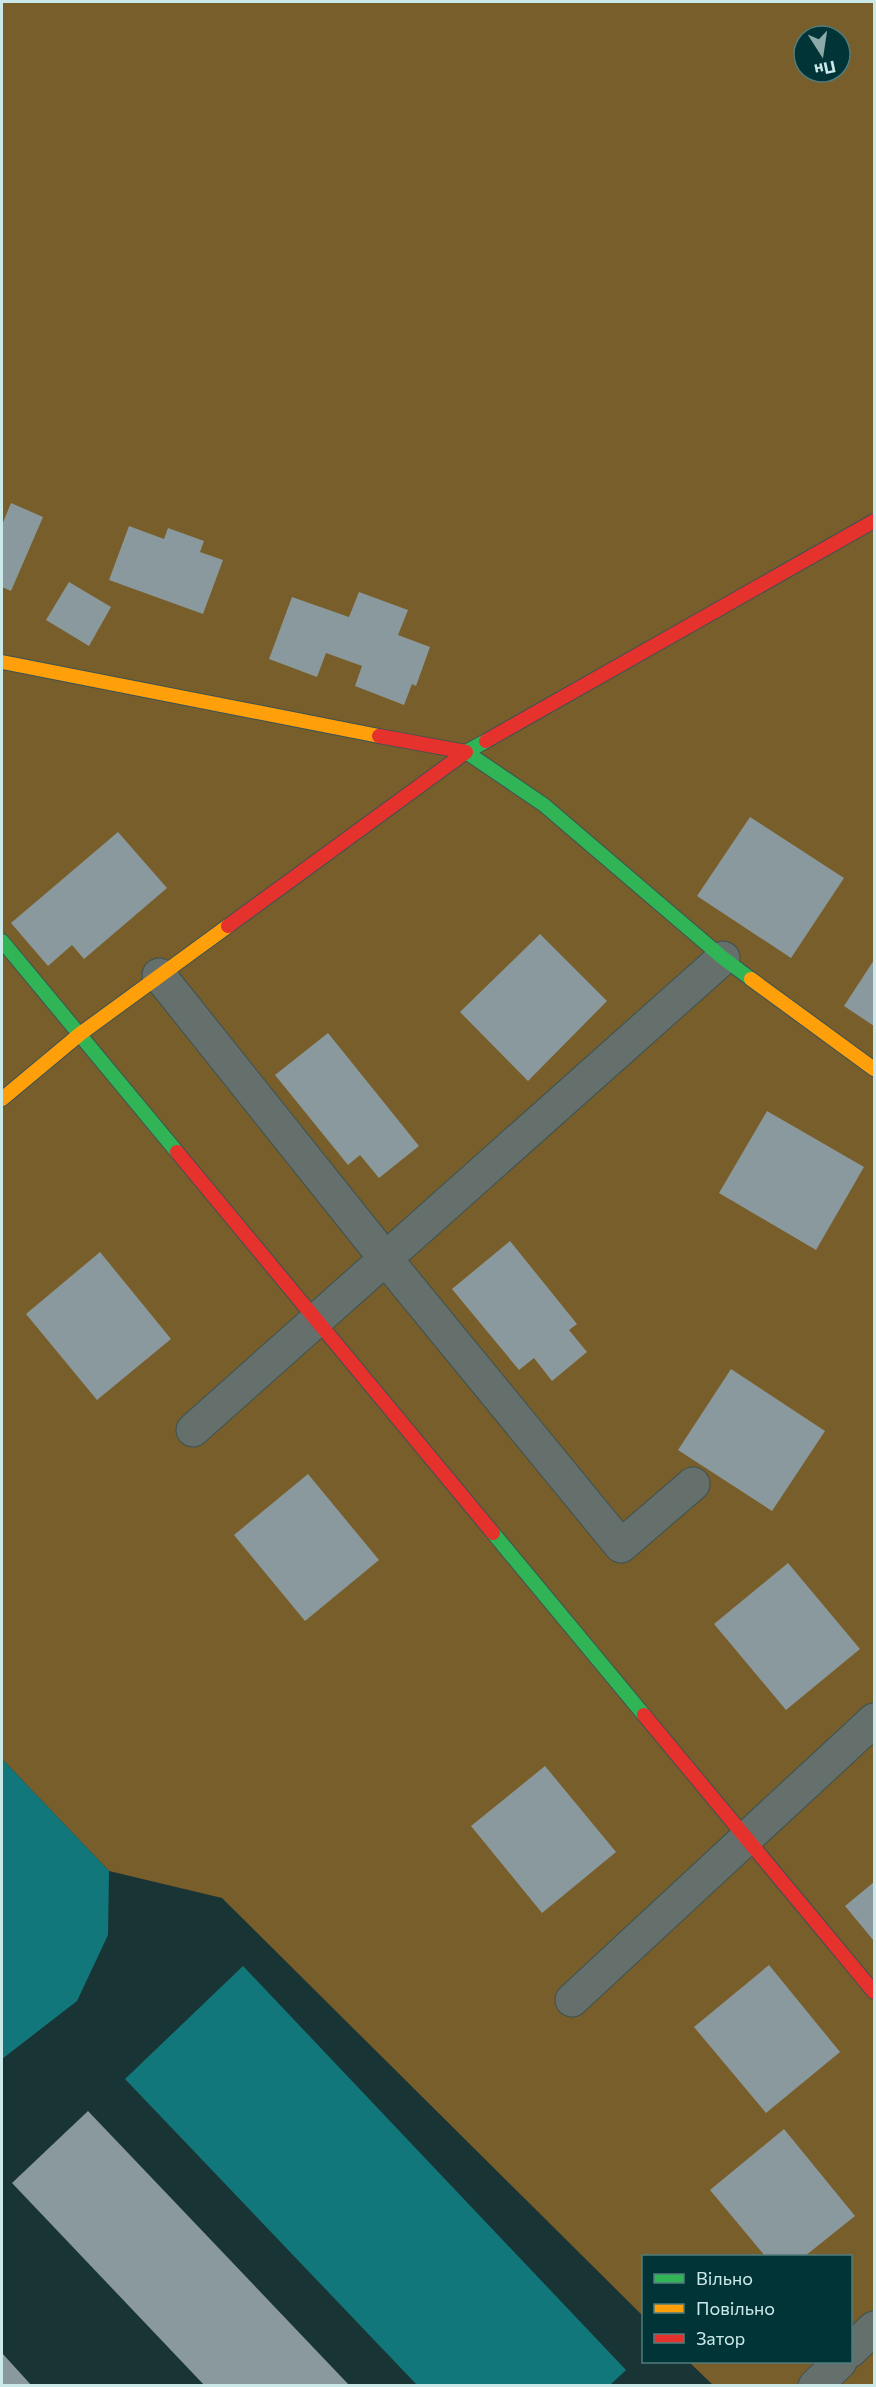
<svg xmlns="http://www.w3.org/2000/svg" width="876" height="2387" viewBox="0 0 876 2387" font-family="Commissioner,sans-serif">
<rect width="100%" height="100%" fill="#193435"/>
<path fill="#785e2a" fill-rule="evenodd" d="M2,2H874V2385H713L689,2362H850V2256H644L643,2316L222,1898L109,1871L2,1759ZM804,36H840V72H804Z"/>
<g fill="#12777a">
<polygon points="2,1759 109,1871 108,1935 77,2001 2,2059"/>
<polygon points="243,1966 626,2370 610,2385 417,2385 125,2079"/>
</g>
<g fill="#8a999d">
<polygon points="11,503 43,517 11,591 2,587 2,525"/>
<polygon points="129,526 164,539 168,528 204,541 200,552 223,560 203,614 109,580"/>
<polygon points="69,582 111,607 89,646 46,620"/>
<polygon points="359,592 408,610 398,635 430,647 416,686 412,684 404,705 355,686 362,666 326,653 317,677 269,659 292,597 349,617"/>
<polygon points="750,817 844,878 791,958 697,896"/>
<polygon points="118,832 167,888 84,959 72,945 48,966 11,923"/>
<polygon points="540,934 607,1001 528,1081 460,1012"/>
<polygon points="874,960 874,1026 844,1006"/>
<polygon points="328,1033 419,1146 379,1178 360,1155 348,1165 275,1075"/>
<polygon points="767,1111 864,1167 816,1250 719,1193"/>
<polygon points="510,1241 577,1324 569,1330 587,1352 552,1381 534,1358 519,1370 452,1289"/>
<polygon points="100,1252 171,1339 97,1400 26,1314"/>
<polygon points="731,1369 825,1431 772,1511 678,1450"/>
<polygon points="308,1474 379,1560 305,1621 234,1535"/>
<polygon points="788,1563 860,1649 786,1710 714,1624"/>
<polygon points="545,1766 616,1852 542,1913 471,1826"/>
<polygon points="874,1882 874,1941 845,1906"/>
<polygon points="769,1965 840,2052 766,2113 694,2027"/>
<polygon points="88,2111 350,2386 205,2386 12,2183"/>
<polygon points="784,2129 855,2216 805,2256 765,2256 710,2190"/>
<polygon points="2,2353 32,2386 2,2386"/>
</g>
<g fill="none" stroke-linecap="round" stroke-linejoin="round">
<defs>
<g id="street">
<polyline points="159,975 385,1258 621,1546 693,1484"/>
<polyline points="193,1430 723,958"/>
<polyline points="572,2000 874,1720"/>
<polyline points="850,2351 874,2328"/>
<polyline points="815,2386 840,2362"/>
</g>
<g id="fast">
<polyline points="486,741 466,752 544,805 723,958 751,979"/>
<polyline points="2,941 177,1152"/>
<polyline points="493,1533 644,1715"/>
</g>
<g id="slow">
<polyline points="2,662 379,736"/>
<polyline points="751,979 874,1069"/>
<polyline points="2,1099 80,1034 228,926"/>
</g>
<g id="jam">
<polyline points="486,741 874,521"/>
<polyline points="228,926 466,752 379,736"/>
<polyline points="177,1152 493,1533"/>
<polyline points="644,1715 874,1992"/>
</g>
</defs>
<use href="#street" stroke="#3c5253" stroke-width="35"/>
<use href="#fast" stroke="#3c5253" stroke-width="16"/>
<use href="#slow" stroke="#3c5253" stroke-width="16"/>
<use href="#jam" stroke="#3c5253" stroke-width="16"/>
<use href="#street" stroke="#65706c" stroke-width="33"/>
<use href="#fast" stroke="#30b455" stroke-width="14"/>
<use href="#slow" stroke="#ff9f0a" stroke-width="14"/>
<use href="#jam" stroke="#e5322d" stroke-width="14"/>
</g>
<rect width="876" height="2387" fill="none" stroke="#cbe9e9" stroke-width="6"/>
<rect x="642" y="2255" width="210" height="108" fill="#003436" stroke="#517c7e" stroke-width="1.5"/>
<rect x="654" y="2274" width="30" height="9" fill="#30b455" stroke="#517c7e" stroke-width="1.5"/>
<text x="696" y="2285" font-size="18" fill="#cbe9e9">Вільно</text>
<rect x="654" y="2304" width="30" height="9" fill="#ff9f0a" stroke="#517c7e" stroke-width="1.5"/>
<text x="696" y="2315" font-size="18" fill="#cbe9e9">Повільно</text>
<rect x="654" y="2334" width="30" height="9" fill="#e5322d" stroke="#517c7e" stroke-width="1.5"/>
<text x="696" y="2345" font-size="18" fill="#cbe9e9">Затор</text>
<g transform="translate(822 54) rotate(168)"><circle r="28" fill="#003436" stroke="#517c7e" stroke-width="1.5"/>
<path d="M0-4.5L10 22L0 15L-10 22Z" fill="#8daaaa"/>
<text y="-9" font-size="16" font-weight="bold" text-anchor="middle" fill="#cbe9e9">Пн</text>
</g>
</svg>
